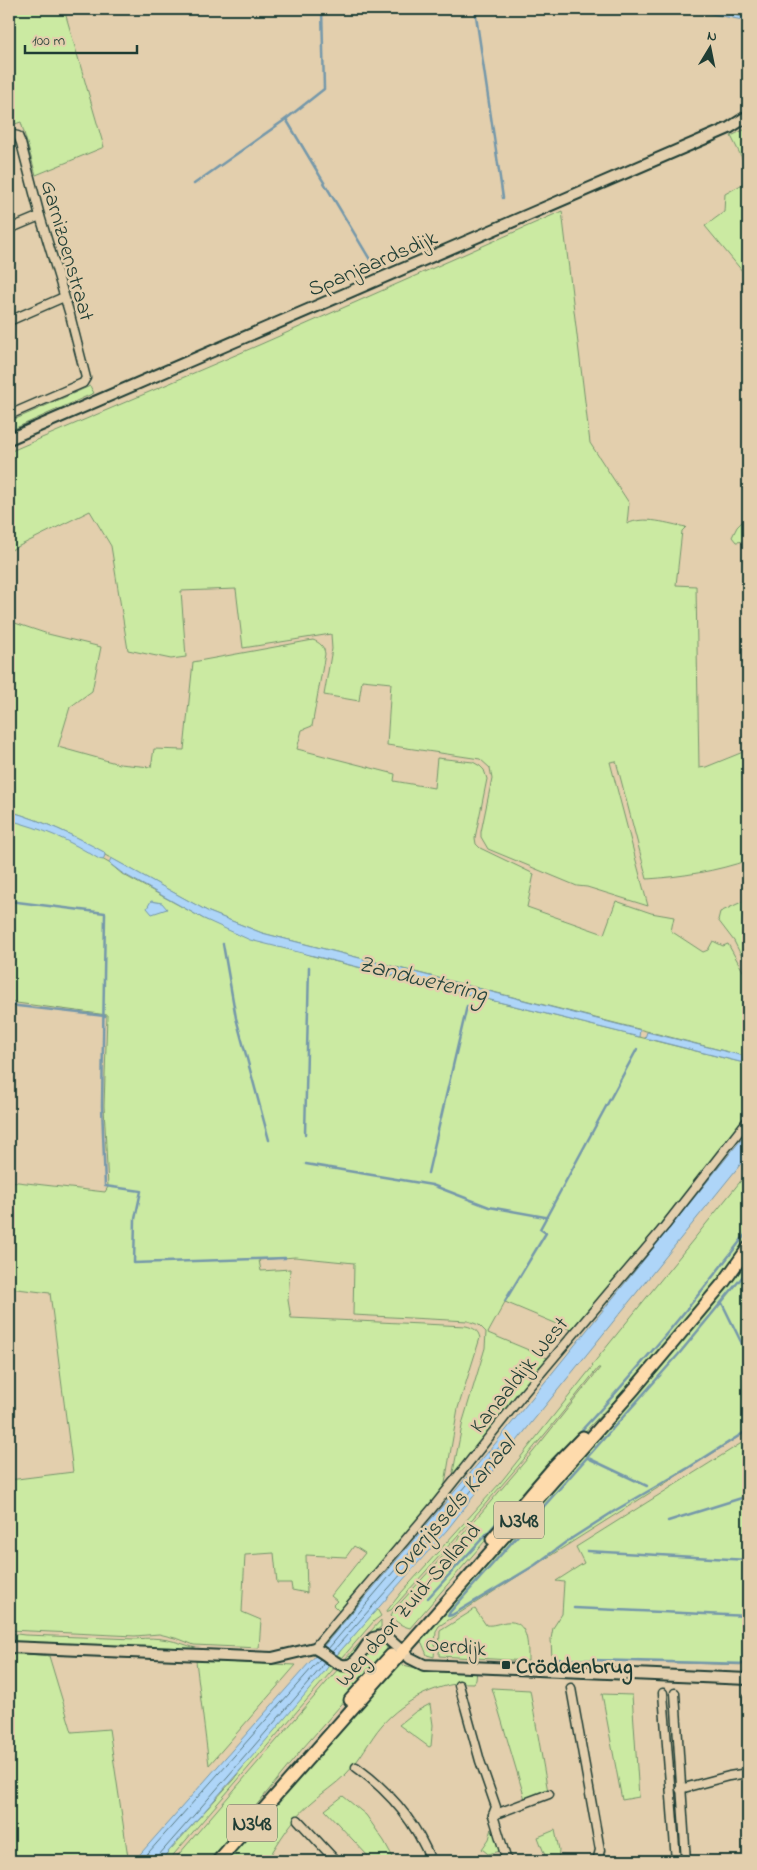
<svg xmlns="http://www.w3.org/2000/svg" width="757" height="1870" viewBox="0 0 757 1870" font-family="'Indie Flower',sans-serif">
<rect width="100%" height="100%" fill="#e3cfad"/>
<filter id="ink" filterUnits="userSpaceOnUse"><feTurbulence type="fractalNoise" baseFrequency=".02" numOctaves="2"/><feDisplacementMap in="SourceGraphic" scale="10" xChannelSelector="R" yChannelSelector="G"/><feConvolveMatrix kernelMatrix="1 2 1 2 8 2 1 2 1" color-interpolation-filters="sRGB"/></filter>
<g filter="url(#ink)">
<g fill="#cbeaa2" stroke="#75946b">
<polygon points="9,9 64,9 104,147 36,175 21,122 9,126"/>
<polygon points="704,9 748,9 748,18"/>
<polygon points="748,128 748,170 731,136"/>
<polygon points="748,181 748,278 705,226 724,212 725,194"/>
<path d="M562,211L590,443L629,503L627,524C644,515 669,524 686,527L682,531L676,585L696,586L699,768L706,767L748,750V860C718,871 679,877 647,879L616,761L610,762L648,906L587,887L577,886L488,849L481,837V832L492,779L490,768L480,759L387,745L391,683L362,680L359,701L324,695L332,649L331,634L243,648L236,589L181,591L186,657L171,659L128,650L111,546L90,511L9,551V452L259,345Z"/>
<polygon points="90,386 94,393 9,431 9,422"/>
<polygon points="748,516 748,541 736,542 732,537 737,527"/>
<path d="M9,621L48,634L101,647L92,691L70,707L58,747L119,764L151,767L154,749L184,750L193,662L313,640C320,643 324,646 325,654L312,726L302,730L297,749L395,774L394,781L434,788L437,758L473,762L480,766L484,770L487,779L475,838L476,844L480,848L534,874L527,907L604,934L616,901L651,913L674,917L671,931L703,952L708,950L713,941L723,946L728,944L748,980V1057L262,933L209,912L105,855L103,852C73,835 43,821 9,811Z"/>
<path d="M9,820L30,825L68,840L109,863L122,874L204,919L309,955L748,1064V1115L574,1331L505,1302L488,1333L550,1359L456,1474L453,1472L463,1421L485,1348L486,1332L479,1325L468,1321L353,1315L354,1263L295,1257L259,1260L261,1271L290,1269L288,1300L291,1318L466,1326C474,1328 478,1330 480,1338L458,1408L444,1489L340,1612L333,1605L337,1601L331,1596L365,1553L354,1546L346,1557L306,1555L307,1593L292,1590L291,1583H277L274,1553L245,1555L242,1612L261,1620L259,1648L194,1645L179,1639L159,1634L135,1636L9,1630V1480L73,1472L50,1293L9,1288V1181L105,1192L108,1187L104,1106L107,1015L9,1002Z"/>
<polygon points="748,899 748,969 734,941 718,920 720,912"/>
<path d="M748,1172V1241L726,1273L633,1381L522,1498L410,1628C402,1626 397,1623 391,1616L393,1611L463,1534L533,1452L600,1368H598C533,1452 462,1531 391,1610L386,1612L401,1593L500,1483L593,1366L592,1365Z"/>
<polygon points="748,1259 748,1431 439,1626 436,1631 434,1657 427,1655 422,1643 418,1639 710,1308"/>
<polygon points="748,1439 748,1665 552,1659 551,1639 553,1628 562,1614 564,1582 556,1581 584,1563 576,1547"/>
<polygon points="361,1597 364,1598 321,1648 321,1642"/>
<polygon points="377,1609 381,1616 374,1621 342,1658 340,1659 335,1657"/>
<path d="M475,1609L486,1625C493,1626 499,1623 506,1622C529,1619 528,1646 528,1661L439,1656L440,1631Z"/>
<polygon points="381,1620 381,1627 370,1635 349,1660 344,1660"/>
<path d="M9,1633L25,1635L136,1639C159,1636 176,1641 198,1649V1652L9,1643Z"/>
<polygon points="378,1641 386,1644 387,1648 385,1655 303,1748 211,1861 173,1861 339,1668"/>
<polygon points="9,1652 49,1656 72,1732 109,1729 128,1857 124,1861 9,1861"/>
<polygon points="196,1661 296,1665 209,1765"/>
<polygon points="330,1664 336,1666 168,1861 160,1861 233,1780 256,1750"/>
<path d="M399,1664L416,1668L477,1670L476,1680L474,1683C441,1681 404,1700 382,1725C369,1740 361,1759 346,1774C335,1785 322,1793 311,1803C292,1819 279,1841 267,1861H222Z"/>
<polygon points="492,1688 530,1690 548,1792 525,1799"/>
<polygon points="602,1694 632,1695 639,1797 622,1800"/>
<polygon points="430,1704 433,1725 431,1746 429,1747 399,1725 415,1712"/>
<polygon points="343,1796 366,1815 384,1841 395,1861 370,1861 368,1856 325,1810"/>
<polygon points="493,1825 501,1851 488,1854 482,1849 489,1839"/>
<polygon points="555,1830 559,1850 558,1861 547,1861 538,1837"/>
</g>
<g fill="#aed5f8" stroke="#7598aa">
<polygon points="685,9 704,9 748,18 748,21"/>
<path d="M9,811C43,821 73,835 104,852L105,855L103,860L99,859C69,840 43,829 9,820Z"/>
<polygon points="111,858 209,912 262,933 640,1030 639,1037 250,940 204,919 122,873 109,863"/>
<polygon points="151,901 162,903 167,909 152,914 147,908"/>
<polygon points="647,1032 748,1057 748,1064 645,1038"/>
<path d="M748,1131V1155L532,1422L447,1530L335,1657L325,1671C271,1735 216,1799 160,1861H134L317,1654L494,1445Z"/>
</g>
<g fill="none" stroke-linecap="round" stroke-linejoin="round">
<g stroke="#587a82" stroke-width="1">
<polyline points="328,1649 500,1446 504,1446 504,1449 443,1527 332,1652"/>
<polyline points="141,1861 320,1659"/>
<path d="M157,1861L158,1856C213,1794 267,1731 321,1668L324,1662"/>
</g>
<g stroke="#7598aa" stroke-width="2.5">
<polyline points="475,9 503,198"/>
<polyline points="286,119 375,268"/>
<polyline points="194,184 286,119 324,89 322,9"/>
<polyline points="9,901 105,913 102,1106 105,1186 141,1191 135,1219 134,1263 285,1258"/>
<polyline points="223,944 236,1018 269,1140"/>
<polyline points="9,1005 105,1016"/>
<polyline points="305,1134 309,967"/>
<polyline points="306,1164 432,1185 489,1207 545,1217"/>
<polyline points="428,1173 467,1006"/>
<polyline points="748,1270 678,1355 450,1612 448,1616 452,1615 535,1565 566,1542 616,1510 688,1468 748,1430"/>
<polyline points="505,1301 546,1233 540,1229 637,1049"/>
<polyline points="722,1303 748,1356"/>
<path d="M579,1433C639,1369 695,1301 748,1231"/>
<polyline points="588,1458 647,1486"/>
<polyline points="668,1521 748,1496"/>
<polyline points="587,1551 748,1560"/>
<polyline points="428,1598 533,1483"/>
<polyline points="574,1608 748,1616"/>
<polyline points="552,1659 748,1664"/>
</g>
<defs>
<g id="street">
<polyline points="9,134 18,136 21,143 40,216 70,315 86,378 83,383 9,415"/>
<polyline points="9,229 40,216"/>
<polyline points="9,321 64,297"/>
<polyline points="314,1648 435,1505 524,1393 665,1226 748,1120"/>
<polyline points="459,1685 480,1761 496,1807 493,1815 507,1861"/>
<polyline points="571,1688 600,1850 597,1861"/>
<polyline points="663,1693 676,1861"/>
<polyline points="675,1693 686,1861"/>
<polyline points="748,1698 748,1702"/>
<path d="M356,1767C389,1791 416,1822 431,1861"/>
<polyline points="680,1789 729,1776 748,1773"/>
<polyline points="493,1815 549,1794"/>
<polyline points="298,1820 336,1861"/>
</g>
<g id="secondary">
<polyline points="9,439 729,128 748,116"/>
<path d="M9,1647L272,1658L314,1648C321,1651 328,1657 334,1661C355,1676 361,1649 373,1638L382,1636L387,1638L410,1658L424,1665L748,1679"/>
</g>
<g id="primary">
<polyline points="492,1539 553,1468 583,1437"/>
<polyline points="350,1700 391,1655"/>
<polyline points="218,1861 635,1388 724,1282 748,1248"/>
</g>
</defs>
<use href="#street" stroke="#1f3d34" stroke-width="11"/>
<use href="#secondary" stroke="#1f3d34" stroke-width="14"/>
<use href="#primary" stroke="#1f3d34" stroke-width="15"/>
<use href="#street" stroke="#e3cfad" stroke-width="8"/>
<use href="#secondary" stroke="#e3cfad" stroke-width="10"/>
<use href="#primary" stroke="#fedbac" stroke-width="11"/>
</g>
</g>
<rect fill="#1f3d34" stroke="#e3cfad" stroke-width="2" x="501" y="1660" width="10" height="10" rx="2.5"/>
<g text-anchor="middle" stroke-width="5" stroke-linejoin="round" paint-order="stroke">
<g fill="#e3cfad" stroke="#5a6958" stroke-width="1">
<rect x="494" y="1501.5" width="50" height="37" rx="4"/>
<rect x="227" y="1804.5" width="50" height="37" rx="4"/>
</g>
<g font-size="21" font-weight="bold" fill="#1f3d34">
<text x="519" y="1527">N348</text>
<text x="252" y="1830">N348</text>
</g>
<g font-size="22" fill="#1f3d34" stroke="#e3cfad">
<text transform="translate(69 250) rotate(74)" y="8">Garnizoenstraat</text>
<text transform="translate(372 262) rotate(-23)" y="8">Spanjaardsdijk</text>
<text transform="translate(518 1374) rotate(-51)" y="8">Kanaaldijk West</text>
<text transform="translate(407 1604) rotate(-49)" y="8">Weg door Zuid-Salland</text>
<text transform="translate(456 1645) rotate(5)" y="8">Oerdijk</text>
</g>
<g font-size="22" font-weight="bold" fill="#1f3d34" stroke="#e3cfad" text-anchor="start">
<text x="516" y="1673">Cröddenbrug</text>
</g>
<g font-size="24" font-style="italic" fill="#26453e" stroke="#e3cfad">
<text transform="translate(423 978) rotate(14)" y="8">Zandwetering</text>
<text transform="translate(452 1506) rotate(-49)" y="8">Overijssels Kanaal</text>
</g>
</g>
<rect width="757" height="1870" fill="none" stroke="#e3cfad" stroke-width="30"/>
<rect x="15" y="15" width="727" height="1840" fill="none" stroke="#1f3d34" stroke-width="2" filter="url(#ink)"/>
<g transform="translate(710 48) rotate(10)" stroke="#e3cfad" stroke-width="4" paint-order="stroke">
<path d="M0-4L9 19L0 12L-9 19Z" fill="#1f3d34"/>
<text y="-8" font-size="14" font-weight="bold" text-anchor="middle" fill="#1f3d34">N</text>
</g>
<path d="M25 45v8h112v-8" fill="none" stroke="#1f3d34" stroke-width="2.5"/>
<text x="32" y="45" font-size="15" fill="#1f3d34" stroke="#e3cfad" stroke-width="4" paint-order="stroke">100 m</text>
</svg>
